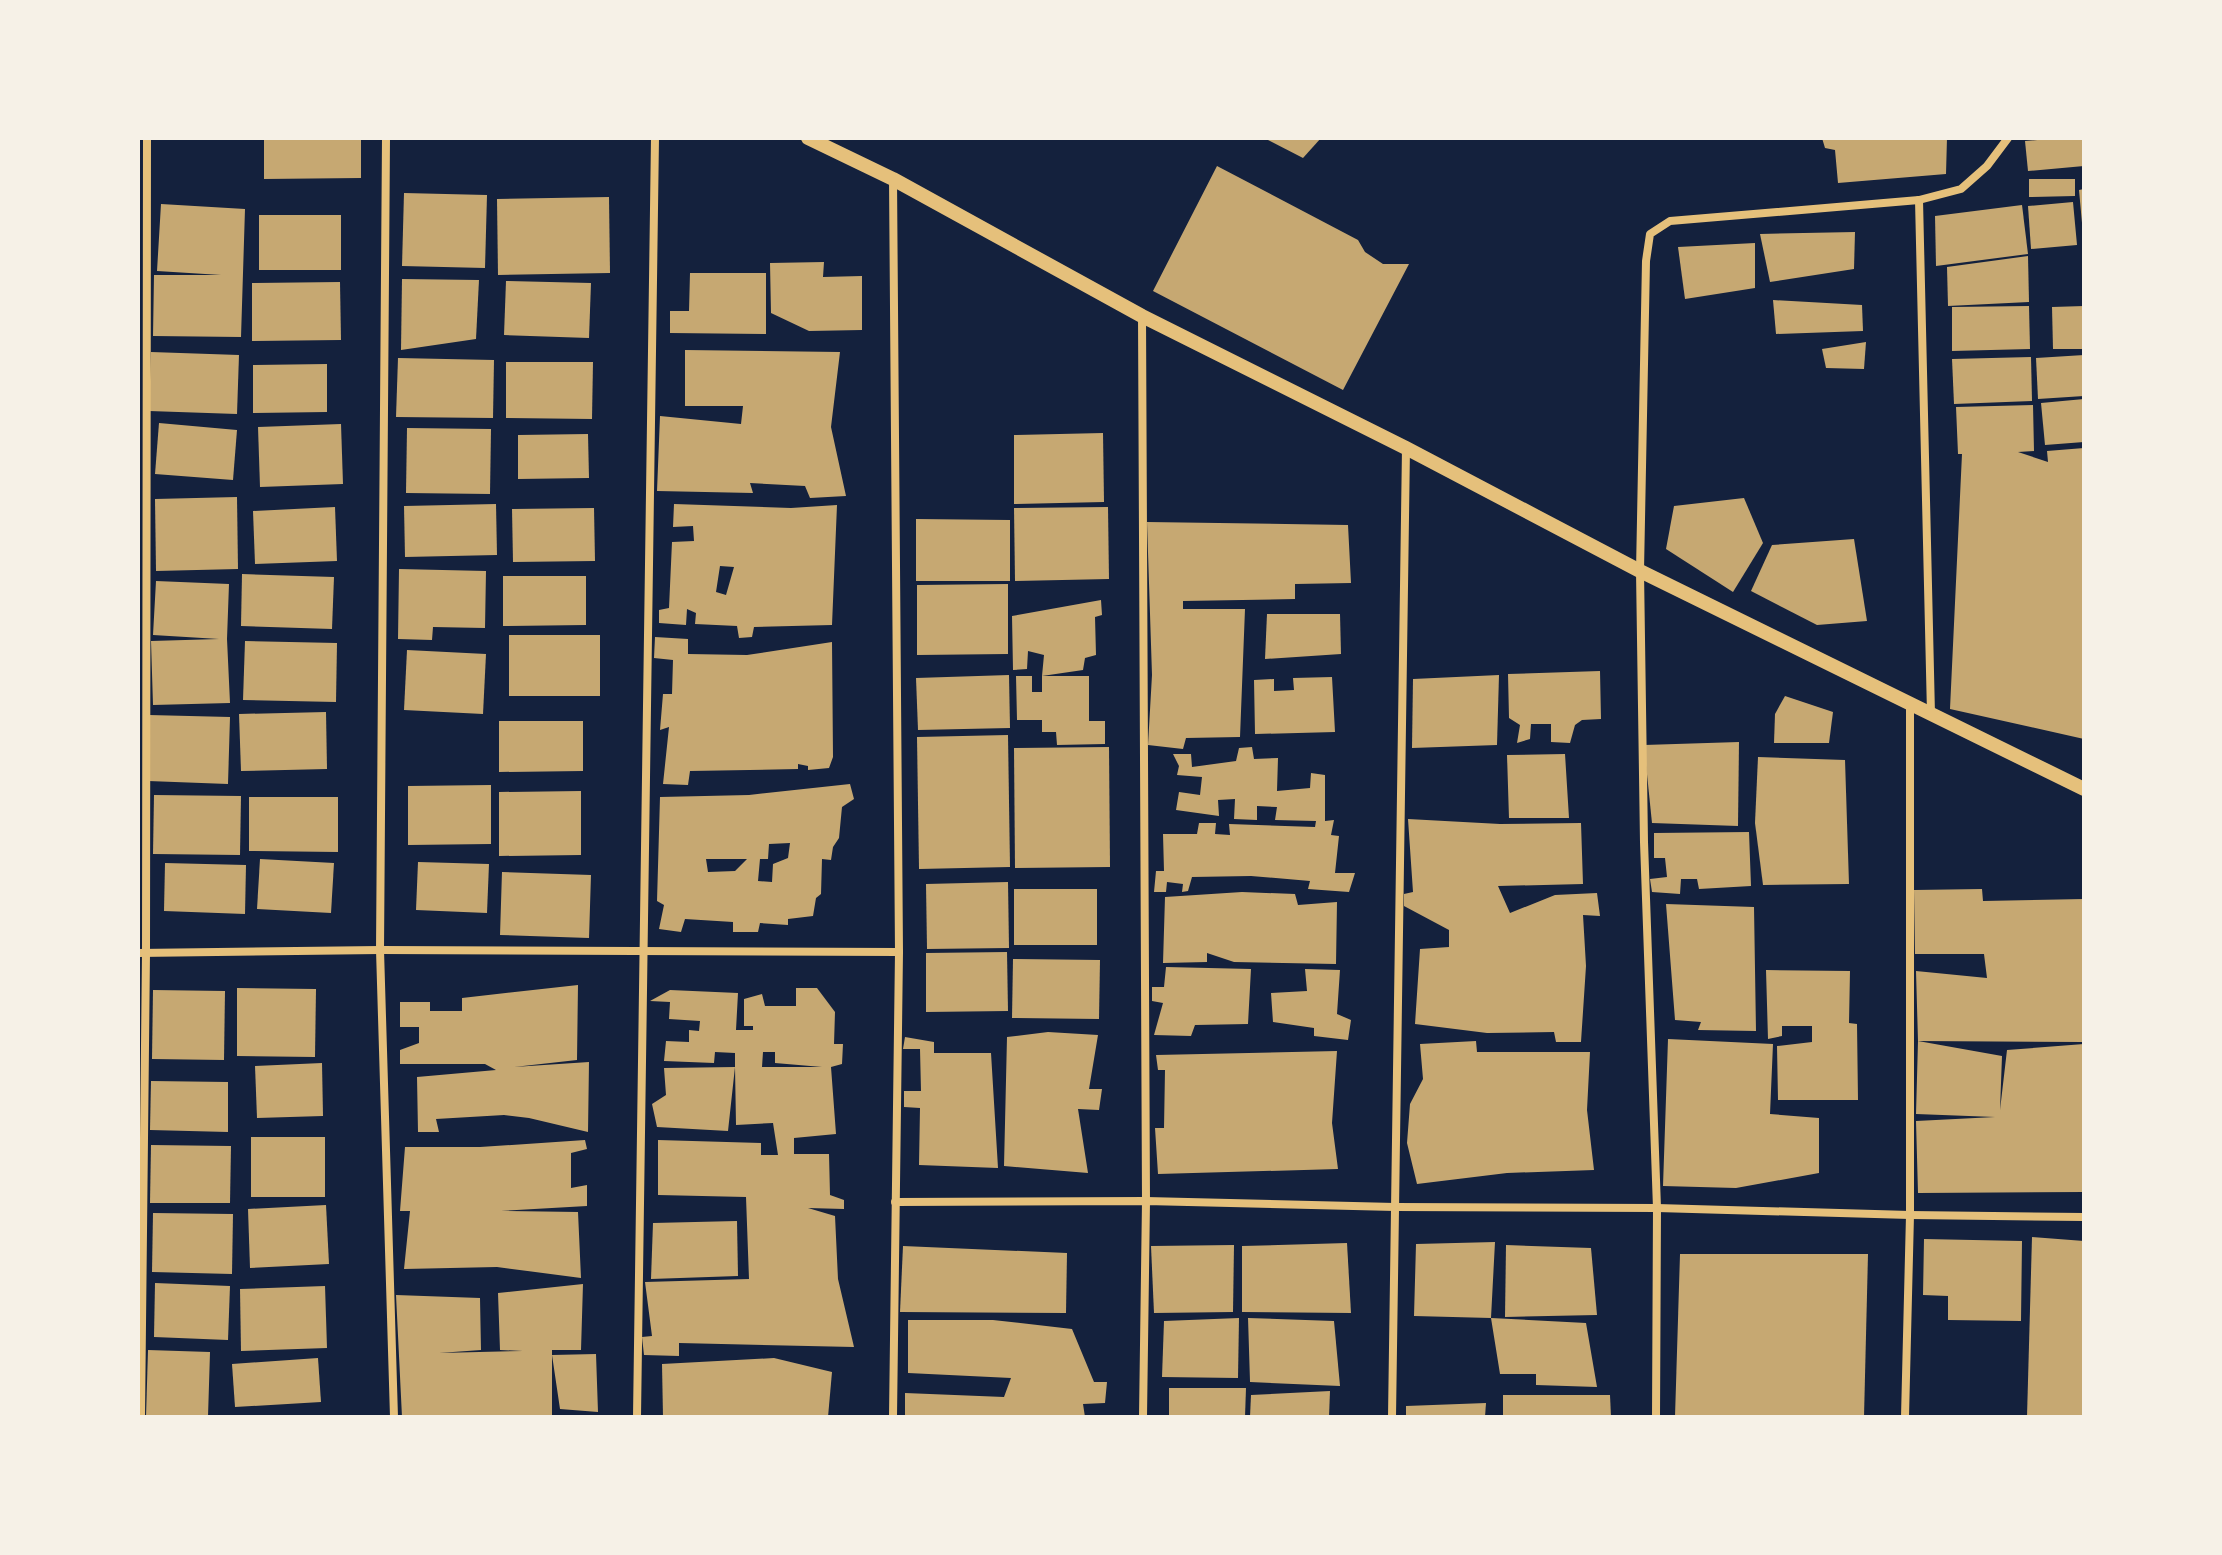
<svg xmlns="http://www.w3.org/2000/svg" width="2222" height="1555" viewBox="0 0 2222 1555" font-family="'Source Sans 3',sans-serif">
<rect width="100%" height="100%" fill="#14213d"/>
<g fill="#c6a872" fill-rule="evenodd">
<polygon points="1264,138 1321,138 1303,158"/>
<polygon points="1822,138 1947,138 1946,174 1838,183 1835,150 1825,148"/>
<polygon points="2059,138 2084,138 2084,166 2028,171 2025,141"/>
<polygon points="361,139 361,178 264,179 264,140"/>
<polygon points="1217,166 1358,240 1365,252 1383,264 1409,264 1343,390 1153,291"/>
<polygon points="2029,179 2075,179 2075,196 2029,197"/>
<polygon points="2084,189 2084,223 2082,223 2079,190"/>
<polygon points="404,193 487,195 485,268 402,266"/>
<polygon points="609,197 610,273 498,275 497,199"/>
<polygon points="2073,202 2077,245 2031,249 2028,206"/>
<polygon points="161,204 245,209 241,337 153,336 154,275 221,275 157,271"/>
<polygon points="2022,205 2028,254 1936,266 1935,216"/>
<rect x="259" y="215" width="82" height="55"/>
<polygon points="1855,232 1854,269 1770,282 1760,234"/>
<polygon points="1755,243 1755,288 1685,299 1678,247"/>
<polygon points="2028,256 2029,302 1948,306 1947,267"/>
<polygon points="824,262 823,277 862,276 862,330 809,331 771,313 770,263"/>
<polygon points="690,273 766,273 766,334 670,333 670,311 689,311"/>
<polygon points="402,279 479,280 476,339 401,350"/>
<polygon points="506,281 591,283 589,338 504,335"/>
<polygon points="340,282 341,340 252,341 252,283"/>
<polygon points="1773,300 1862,305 1863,331 1776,334"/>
<polygon points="2029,306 2030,349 1952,351 1952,307"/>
<polygon points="2084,306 2084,349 2053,349 2052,307"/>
<polygon points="1866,342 1864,369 1826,368 1822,349"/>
<polygon points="685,350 840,352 831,427 846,496 810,498 805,486 750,483 753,493 657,491 660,416 741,424 743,406 685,406"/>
<polygon points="151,352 239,355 237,414 149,411"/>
<polygon points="2084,355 2084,396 2038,399 2036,358"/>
<polygon points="2031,357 2032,401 1954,404 1952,359"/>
<polygon points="398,358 494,360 493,418 396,417"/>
<polygon points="506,362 593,362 592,419 506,418"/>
<polygon points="327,364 327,412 253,413 253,365"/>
<polygon points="2084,399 2084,442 2045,445 2041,403"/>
<polygon points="2033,405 2034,451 2018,452 2048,462 2047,451 2084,448 2084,739 1950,709 1962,454 1958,454 1956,407"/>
<polygon points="159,423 237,430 233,480 155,474"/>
<polygon points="341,424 343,484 260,487 258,427"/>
<polygon points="407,428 491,429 490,494 406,493"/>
<polygon points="1103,433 1104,502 1014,504 1014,435"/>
<polygon points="588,434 589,478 518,479 518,435"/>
<polygon points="237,497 238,569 156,571 155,499"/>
<polygon points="1744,498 1763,543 1733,592 1666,549 1674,506"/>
<polygon points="496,504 497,555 405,557 404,506"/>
<path d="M674,504L791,508L837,505L832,625L754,627L752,637L739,638L737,626L695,624L696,613L687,609L686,625L659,623V610L669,608L672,542L694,541L693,526L673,527ZM720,566L734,567L726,595L716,592Z"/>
<polygon points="335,507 337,561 255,564 253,511"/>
<polygon points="1108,507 1109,579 1015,581 1014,508"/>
<polygon points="594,508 595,561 513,562 512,509"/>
<polygon points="916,519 1010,520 1010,581 916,581"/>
<polygon points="1147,522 1348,525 1351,583 1295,584 1295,599 1183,601 1183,609 1245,609 1240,737 1186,738 1183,749 1148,745 1152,675"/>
<polygon points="1854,539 1867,621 1817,625 1751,591 1772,545"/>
<polygon points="399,569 486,571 485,628 433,627 432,640 398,639"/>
<polygon points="242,574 334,577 332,629 241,626"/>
<polygon points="503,576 586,576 586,625 503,626"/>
<polygon points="156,581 229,584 227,639 230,703 153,705 151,641 219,639 153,635"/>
<polygon points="1008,584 1008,654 917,655 917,585"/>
<polygon points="1101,600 1102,615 1095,617 1096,655 1085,658 1083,670 1042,676 1044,655 1028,651 1027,669 1013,670 1012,616"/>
<polygon points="1267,614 1340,614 1341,654 1265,659"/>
<rect x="509" y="635" width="91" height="61"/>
<polygon points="655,637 688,639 688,654 747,655 832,642 833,757 829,768 808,770 808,766 798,764 798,769 690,771 688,785 663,784 669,727 660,730 663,694 672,694 673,660 654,658"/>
<polygon points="245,641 337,643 336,702 243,700"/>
<polygon points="407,650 486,654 483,714 404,710"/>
<polygon points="1600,671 1601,719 1582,720 1575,725 1570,743 1551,742 1551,724 1531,724 1530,739 1517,743 1520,725 1509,718 1508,674"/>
<polygon points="1009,675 1010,728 918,730 916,678"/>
<polygon points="1499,675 1497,745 1412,748 1413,679"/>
<polygon points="1016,676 1032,676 1032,692 1042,692 1042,676 1089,676 1089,721 1105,721 1105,744 1057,745 1056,732 1042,732 1042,720 1017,720"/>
<polygon points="1332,677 1335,732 1255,734 1254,680 1274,679 1274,691 1294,690 1293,678"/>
<polygon points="1785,696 1833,712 1829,743 1774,743 1775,714"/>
<polygon points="326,712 327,769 241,771 239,714"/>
<polygon points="149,715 230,717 228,784 148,781"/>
<polygon points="499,721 583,721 583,771 499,772"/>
<polygon points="1008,735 1010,867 919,869 917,737"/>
<polygon points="1739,742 1738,826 1652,823 1644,745"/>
<polygon points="1109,747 1110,867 1015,868 1014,748"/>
<polygon points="1252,747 1254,759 1278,758 1277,791 1310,788 1311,773 1325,775 1325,821 1334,820 1331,835 1339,836 1335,873 1355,873 1349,892 1308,889 1310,881 1251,876 1192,877 1188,891 1182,892 1183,884 1167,882 1166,892 1154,892 1156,871 1164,871 1163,834 1197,834 1199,823 1216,823 1215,834 1230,835 1229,824 1315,827 1316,821 1275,820 1277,807 1257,806 1257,820 1234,819 1235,799 1218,800 1219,816 1176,810 1179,792 1200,795 1202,777 1177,775 1179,766 1173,754 1191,754 1192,767 1236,761 1239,748"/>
<polygon points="1565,754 1569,818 1509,818 1507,755"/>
<polygon points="1758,757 1845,760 1849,884 1763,885 1755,823"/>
<path d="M850,784L854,799L842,807L839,838L833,847L831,860L822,859L821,894L816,898L813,916L788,919V925L760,923L758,932H733V922L685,919L681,932L659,929L664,905L657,901L660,797L749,795ZM790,843L788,858L773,864L772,882L758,881L760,859H768L769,844ZM706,859H747L735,871L708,872Z"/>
<polygon points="491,785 491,844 408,845 408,786"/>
<polygon points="581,791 581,855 499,856 499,792"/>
<polygon points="154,795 241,796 240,855 153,854"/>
<polygon points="249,797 338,797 338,852 249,851"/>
<polygon points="1408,819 1500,824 1581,823 1583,884 1498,886 1510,913 1555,895 1597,893 1600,916 1583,915 1586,966 1581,1042 1556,1042 1554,1032 1487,1033 1415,1024 1420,949 1449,947 1449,930 1404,906 1404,894 1413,892"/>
<polygon points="1749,832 1751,886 1699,889 1697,879 1681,879 1680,894 1652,892 1650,879 1667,877 1665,858 1654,858 1654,833"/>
<polygon points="260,859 334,863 331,913 257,909"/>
<polygon points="418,862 489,864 487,913 416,910"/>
<polygon points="165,863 246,865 245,914 164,911"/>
<polygon points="502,872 591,875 589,938 500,935"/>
<polygon points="1008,882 1009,948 927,949 926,884"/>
<rect x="1014" y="889" width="83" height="56"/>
<polygon points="1982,889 1983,901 2084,899 2084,1042 1918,1041 1916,971 1987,978 1984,954 1915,954 1914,890"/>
<polygon points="1242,892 1295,894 1298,905 1337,902 1336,964 1234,962 1207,953 1207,962 1163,963 1165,897"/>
<polygon points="1666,904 1754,907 1756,1031 1698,1030 1701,1022 1675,1020"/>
<polygon points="1007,952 1008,1011 926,1012 926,953"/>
<polygon points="1013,959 1100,960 1099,1019 1012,1018"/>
<polygon points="1166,967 1251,969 1248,1024 1195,1025 1191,1036 1154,1035 1163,1003 1152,1001 1152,987 1164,987"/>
<polygon points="1305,969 1340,970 1337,1014 1351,1020 1348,1040 1314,1036 1314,1028 1273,1022 1271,993 1307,991"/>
<polygon points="1766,970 1850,971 1849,1023 1857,1024 1858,1100 1778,1100 1777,1046 1812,1042 1812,1026 1782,1026 1782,1036 1768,1039"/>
<polygon points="578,985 577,1060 514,1067 589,1062 588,1132 529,1118 504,1115 436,1119 439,1132 418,1132 417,1077 496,1070 485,1064 400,1064 400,1050 419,1043 419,1027 400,1027 400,1002 430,1002 430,1011 462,1011 462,998"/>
<polygon points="237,988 316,989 315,1057 237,1056"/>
<path d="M796,988H817L835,1012L834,1044H843L842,1064L831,1067L836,1134L794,1138V1154H829L830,1195L844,1200V1209L808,1208L835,1216L838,1279L854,1347L679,1343V1356L644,1355L642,1337L652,1336L645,1282L749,1279L746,1197L658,1195V1140L761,1143V1155H778L773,1123L736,1125L735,1067L728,1131L657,1127L652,1104L666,1095L664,1068L735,1067V1053L715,1052L714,1063L664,1061L666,1041L689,1042V1030L699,1031L700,1021L669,1019L670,1002L650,1001L670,990L738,993L736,1030H753V1026H744V999L762,994L765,1006H796ZM763,1052H775V1063L822,1067H762Z"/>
<polygon points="153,990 225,991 224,1060 152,1059"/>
<polygon points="1048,1032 1098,1035 1089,1089 1102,1089 1099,1110 1078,1109 1088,1173 1004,1166 1007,1037"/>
<polygon points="905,1037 934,1042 934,1053 991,1053 998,1168 919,1165 920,1108 904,1107 904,1091 921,1091 920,1049 903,1049"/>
<polygon points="1668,1039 1773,1044 1770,1114 1819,1118 1819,1173 1736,1188 1663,1186"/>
<polygon points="1476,1041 1477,1052 1590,1052 1587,1110 1594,1170 1507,1173 1417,1184 1407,1143 1410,1104 1423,1079 1420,1044"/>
<polygon points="1918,1041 2002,1056 2000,1110 2007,1050 2084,1044 2084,1192 1918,1193 1916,1121 1995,1117 1916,1114"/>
<polygon points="1337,1051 1332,1123 1338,1169 1158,1174 1155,1128 1164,1128 1165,1070 1158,1070 1156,1055"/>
<polygon points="322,1063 323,1116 257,1118 255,1066"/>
<polygon points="151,1081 228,1082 228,1132 150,1130"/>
<rect x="251" y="1137" width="74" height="60"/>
<polygon points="585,1140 587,1149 571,1153 571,1188 587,1185 587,1206 501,1211 578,1212 581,1278 497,1267 404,1269 410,1211 400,1211 405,1147 480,1147"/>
<polygon points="151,1145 231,1146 230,1203 150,1203"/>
<polygon points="326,1205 329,1264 250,1268 248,1209"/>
<polygon points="153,1213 233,1214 232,1274 152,1272"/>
<polygon points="737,1221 738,1276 651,1279 653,1223"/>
<polygon points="2032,1237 2084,1241 2084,1417 2027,1417"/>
<polygon points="1924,1239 2022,1241 2021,1321 1948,1320 1948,1296 1923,1295"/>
<polygon points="1495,1242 1491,1318 1586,1323 1597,1387 1536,1385 1536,1374 1500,1374 1491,1318 1414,1316 1416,1244"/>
<polygon points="1347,1243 1351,1313 1242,1312 1242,1246"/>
<polygon points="1234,1245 1233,1312 1154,1313 1151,1246"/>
<polygon points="1506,1245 1591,1248 1597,1315 1505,1317"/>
<polygon points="903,1246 1067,1253 1066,1313 900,1312"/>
<polygon points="1680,1254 1868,1254 1864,1417 1675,1417"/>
<polygon points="155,1283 230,1286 228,1340 154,1337"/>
<polygon points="583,1284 581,1350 552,1350 552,1355 596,1354 598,1412 560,1409 552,1355 552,1416 402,1417 396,1295 480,1298 481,1350 439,1353 523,1351 500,1350 498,1293"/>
<polygon points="325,1286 327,1348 241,1351 240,1289"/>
<polygon points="1239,1318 1238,1378 1162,1377 1164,1321"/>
<polygon points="1248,1318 1334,1321 1340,1386 1250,1382"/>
<polygon points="908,1320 993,1320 1072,1329 1094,1382 1107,1382 1105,1403 1083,1404 1085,1417 905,1417 905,1393 1004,1397 1011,1378 908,1373"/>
<polygon points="148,1350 210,1352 208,1417 146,1417"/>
<polygon points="318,1358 321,1402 235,1407 232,1364"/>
<polygon points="774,1358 832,1372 828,1417 663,1417 662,1364"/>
<polygon points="1169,1388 1246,1388 1245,1417 1169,1417"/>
<polygon points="1330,1391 1329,1417 1250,1417 1251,1395"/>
<polygon points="1503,1395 1610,1395 1611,1417 1503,1417"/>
<polygon points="1486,1403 1485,1417 1406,1417 1406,1406"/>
</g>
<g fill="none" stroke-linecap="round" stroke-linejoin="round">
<g stroke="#e5c07b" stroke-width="8">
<polyline points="386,138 380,950 394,1417"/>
<polyline points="893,179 899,952 893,1417"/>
<polyline points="1919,200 1931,714"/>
<polyline points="1142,316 1146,1201 1143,1417"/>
<polyline points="138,953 380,950 899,952"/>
<polyline points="895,1202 1146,1201 1395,1207 1657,1208 1910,1215 2084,1217"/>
<polyline points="141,1417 146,953 147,138"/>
<polyline points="637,1417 655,138"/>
<polyline points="1392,1417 1406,448"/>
<polyline points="1656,1417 1657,1208 1644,842 1640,571 1646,261 1650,234 1670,221 1919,200 1961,189 1987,166 2008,138"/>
<polyline points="1905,1417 1910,1215 1910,704"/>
</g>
<polyline stroke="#e5c07b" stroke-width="14" points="808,138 893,179 1142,316 1406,448 1640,571 2084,789"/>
</g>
<rect width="2222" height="1555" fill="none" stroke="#f6f1e7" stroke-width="280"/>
</svg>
